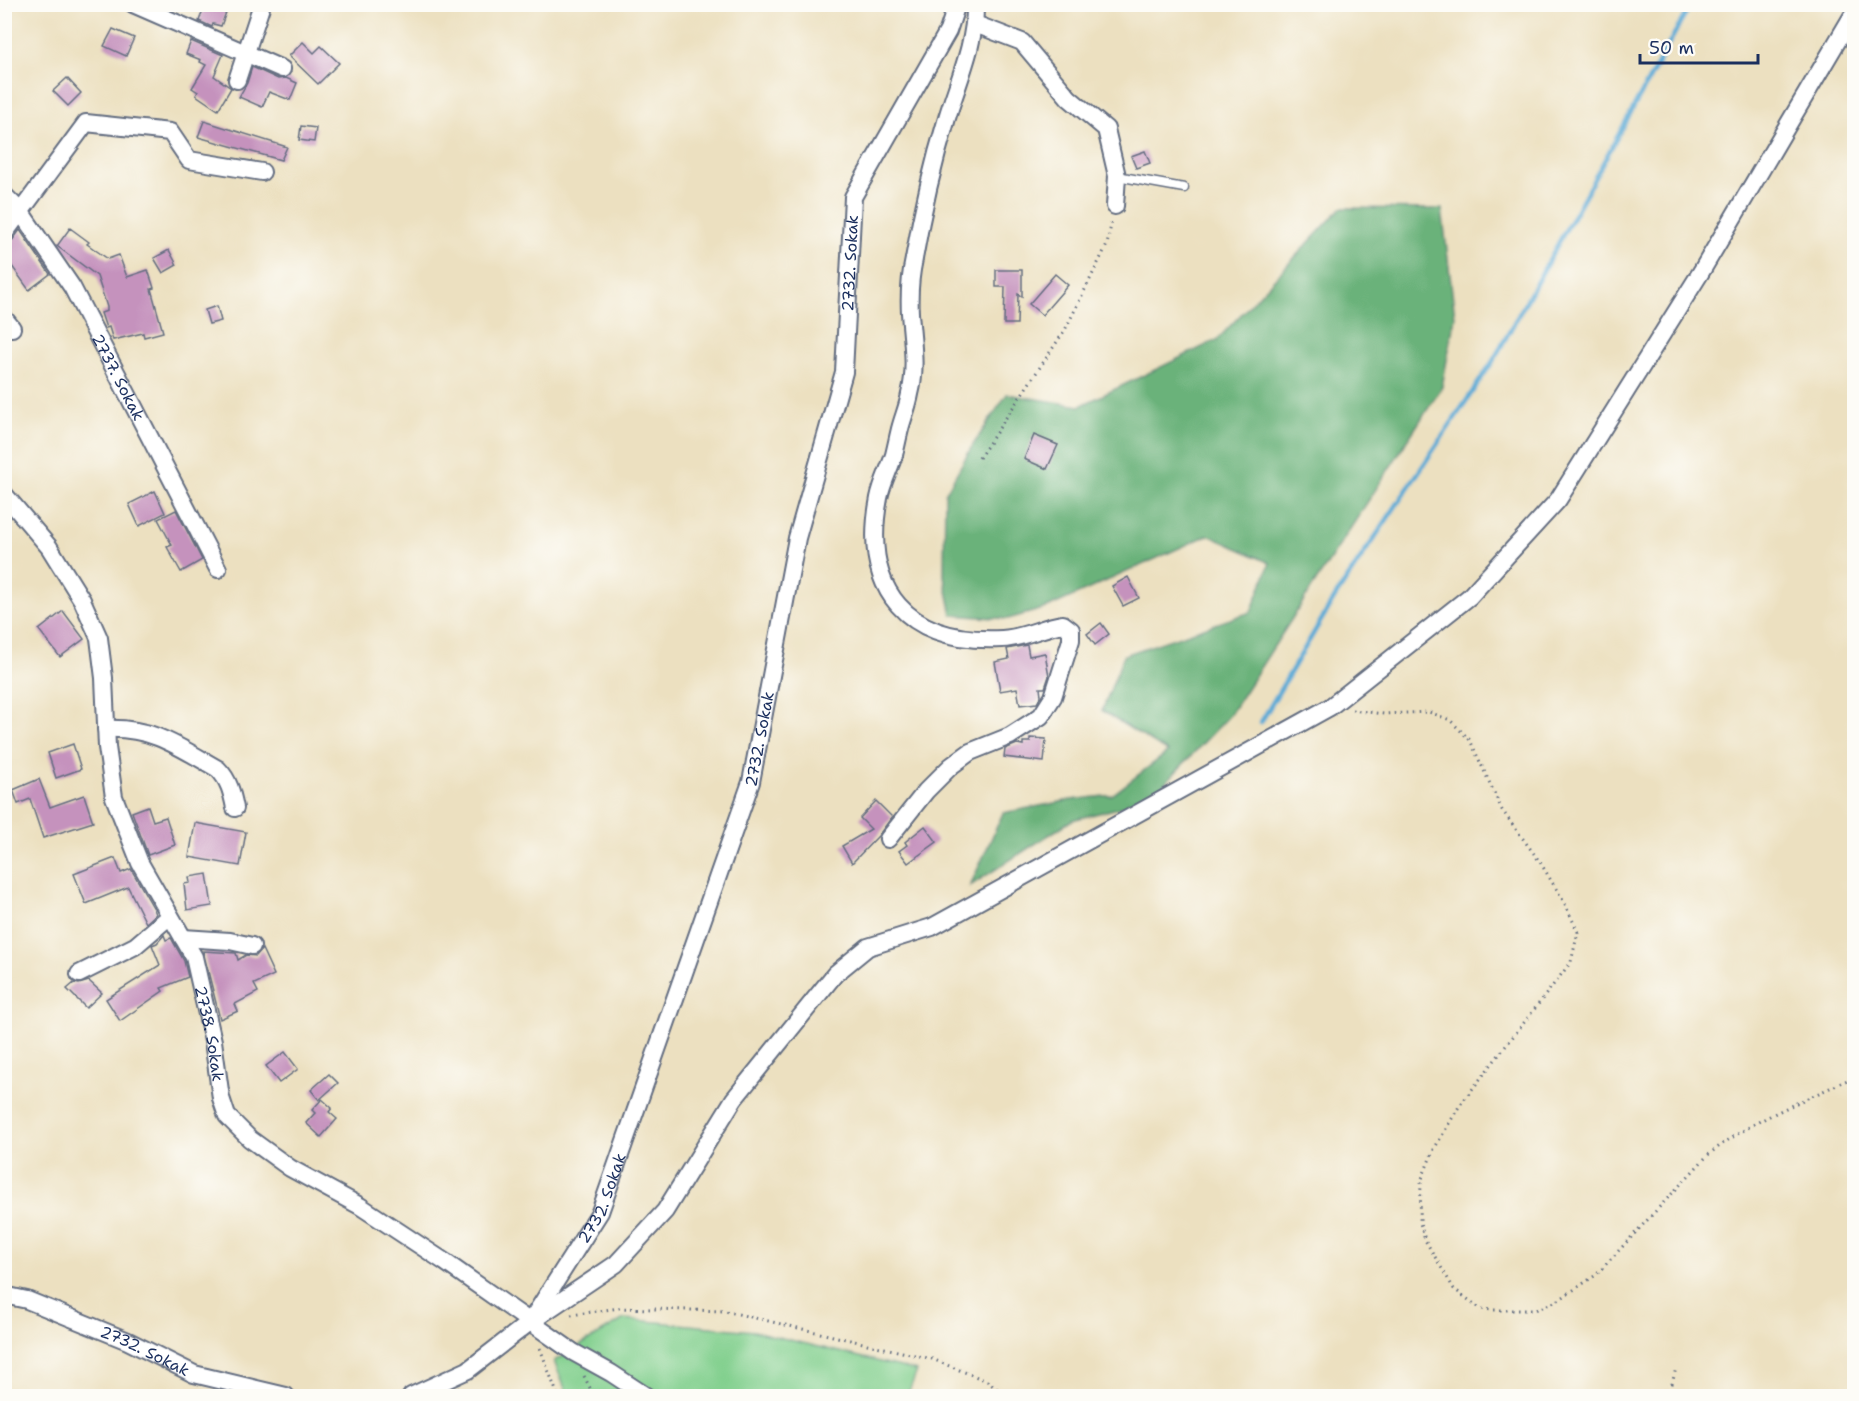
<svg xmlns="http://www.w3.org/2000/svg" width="1859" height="1401" viewBox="0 0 1859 1401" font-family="'Shantell Sans',sans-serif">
<rect width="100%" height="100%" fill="#fdfcf7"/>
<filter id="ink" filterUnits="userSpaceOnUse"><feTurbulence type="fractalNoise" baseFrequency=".0167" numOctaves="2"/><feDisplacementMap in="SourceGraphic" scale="12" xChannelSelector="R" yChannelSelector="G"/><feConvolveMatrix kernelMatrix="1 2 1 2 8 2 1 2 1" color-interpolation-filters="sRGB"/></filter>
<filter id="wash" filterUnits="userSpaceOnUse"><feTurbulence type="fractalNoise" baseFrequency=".008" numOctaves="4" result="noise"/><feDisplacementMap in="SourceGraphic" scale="24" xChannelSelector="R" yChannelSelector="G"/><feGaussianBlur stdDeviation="1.35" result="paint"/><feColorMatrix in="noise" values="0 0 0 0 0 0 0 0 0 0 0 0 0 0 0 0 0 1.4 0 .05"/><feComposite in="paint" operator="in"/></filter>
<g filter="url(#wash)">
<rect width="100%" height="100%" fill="#ece0c0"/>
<polygon fill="#83d08f" stroke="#4f8076" stroke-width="1.5" points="624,1319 754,1331 917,1371 907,1396 568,1396 554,1361"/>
<polygon fill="#6ab27a" stroke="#42706c" stroke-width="1.5" points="1341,208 1442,209 1455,317 1442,387 1229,716 1149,800 1072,820 970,886 1003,813 1071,800 1112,795 1168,752 1102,711 1124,655 1251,612 1270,563 1208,535 1047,608 1008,619 952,615 944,576 945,494 971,448 1007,394 1080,406 1217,340"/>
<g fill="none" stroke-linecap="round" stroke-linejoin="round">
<polyline stroke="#5caad6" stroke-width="4.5" points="1261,722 1335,597 1493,361 1691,4"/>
</g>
<g id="blocks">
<g fill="#c592bd">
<polygon points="205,4 229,4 221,26 213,24 212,27 199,21"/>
<polygon points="113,29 134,38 126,56 104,46"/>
<polygon points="191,41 223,55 214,76 231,88 218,110 196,95 198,92 192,88 206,65 200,62 201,60 186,54"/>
<polygon points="303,42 314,53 321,46 339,63 318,84 289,56"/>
<polygon points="252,67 278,79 286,78 297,83 290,100 269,92 262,107 239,97 247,83"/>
<polygon points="67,78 81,93 68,106 53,91"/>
<polygon points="204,121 287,147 281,160 198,137"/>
<polygon points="301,126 316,128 314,142 299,140"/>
<polygon points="1145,151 1150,163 1136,168 1131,156"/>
<polygon points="70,228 89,242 87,244 108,259 119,255 127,277 148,270 154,288 151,289 163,332 144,337 143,333 113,340 109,327 106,328 101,313 107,311 107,307 97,276 57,246"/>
<polygon points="20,230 50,274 29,290 4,255 4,244 12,241"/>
<polygon points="169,250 177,265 163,273 154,258"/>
<polygon points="996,270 1022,270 1022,297 1018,294 1017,324 1004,324 1005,287 996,287"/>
<polygon points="1055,274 1068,285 1042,315 1029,304"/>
<polygon points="217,306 221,321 209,324 205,310"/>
<polygon points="1034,435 1058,445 1047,469 1024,459"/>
<polygon points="155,491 165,513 139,526 129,504"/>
<polygon points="176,510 202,560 181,572 167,547 172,545 158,519"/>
<polygon points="1128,577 1139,598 1123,606 1112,586"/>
<polygon points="63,611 84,639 60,657 39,630"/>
<polygon points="1101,623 1109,634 1095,645 1087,634"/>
<polygon points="1027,645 1029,656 1045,653 1049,676 1045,688 1040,688 1041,696 1037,703 1020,705 1017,688 1000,691 995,662 1009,659 1007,649"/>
<polygon points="1030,738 1046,739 1044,762 1004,757 1005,749 1017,744 1023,745 1023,742 1030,742"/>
<polygon points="73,744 81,769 56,778 48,753"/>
<polygon points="39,779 50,807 84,795 93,822 43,838 30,799 18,804 13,790"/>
<polygon points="876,801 892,817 878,836 852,863 842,846 871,829 860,818"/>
<polygon points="148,806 153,821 166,817 175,845 148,855 132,812"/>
<polygon points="195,823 246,832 240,866 189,857"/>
<polygon points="925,826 937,842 908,863 899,851 907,845 905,842"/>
<polygon points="115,858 121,873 131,869 154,909 156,914 146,923 128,887 86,904 74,874"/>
<polygon points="207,874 212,906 187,910 184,884 190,883 189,877"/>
<polygon points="164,935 166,940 171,938 184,961 188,977 161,988 163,991 120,1021 106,999 160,965 152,945 157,943"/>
<polygon points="262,949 274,975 254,984 258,992 235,1004 238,1011 220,1019 203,951 236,953 238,960 246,955 256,956"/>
<polygon points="89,981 102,993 86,1008 67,989 74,983 79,984"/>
<polygon points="285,1052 298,1069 279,1083 266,1066"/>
<polygon points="329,1074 338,1083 319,1100 311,1090"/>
<polygon points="322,1099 332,1108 329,1112 337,1119 321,1137 306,1123 315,1113 312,1110"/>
</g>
</g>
</g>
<g filter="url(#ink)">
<use href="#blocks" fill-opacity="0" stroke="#646d80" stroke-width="1.5"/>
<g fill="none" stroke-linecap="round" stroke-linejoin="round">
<defs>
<polyline id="service" points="1117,176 1184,188"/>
<g id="minor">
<polyline points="133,4 282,69"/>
<polyline points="975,24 1022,42 1069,98 1106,129 1117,176 1115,206"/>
<polyline points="237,80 262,4"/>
<path id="s1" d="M4,195L20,211L72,287L218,569"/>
<polyline points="4,234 86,123 170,132 189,160 262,172"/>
<polyline points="4,318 12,328"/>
<path id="s2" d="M4,494L49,547L82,600L99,638L104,678L107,747L114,797L140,863L194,957L213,1041L221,1098L227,1116L250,1139L290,1168L360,1206L445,1262L573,1352L611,1373L646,1396"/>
<path d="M106,729C153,727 179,747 218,769C229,780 232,793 235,808"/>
<path d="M888,839L926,791L951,766L970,752L1010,736L1041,716L1053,697L1071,640V630L1063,624C1042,627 1024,638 1002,639C908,644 861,591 879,498C882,483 889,470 894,455C896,447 898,437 900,429C903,417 908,406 910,394C917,367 912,341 910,313C909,295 910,277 914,259C922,212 933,164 947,118C958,81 976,43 975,4"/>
<polyline points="183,938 230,941 252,946"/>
<polyline points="79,974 135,946 170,916"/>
<path id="s3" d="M4,1295L27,1300L128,1341L194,1374L286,1396"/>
<polyline points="530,1322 616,1264 665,1211 734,1099 835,974 868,947 932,927 1330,707 1469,597 1558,500 1701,272 1854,13"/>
<path id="s4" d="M411,1396L468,1370L530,1322L600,1212L751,782L797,538L844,372L853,197L948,31L957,4"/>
</g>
</defs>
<use href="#service" stroke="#646d80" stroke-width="11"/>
<use href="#minor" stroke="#646d80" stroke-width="20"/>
<g stroke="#646d80" stroke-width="3" stroke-dasharray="1.5 4.5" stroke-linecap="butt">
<polyline points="979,458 1065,330 1107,245 1112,220"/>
<path d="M1352,710L1384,714L1429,712L1450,720L1470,740L1502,810L1540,862L1564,902L1578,932L1571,962L1460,1105L1433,1151L1421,1181L1420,1223L1425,1240L1454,1289L1481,1309L1494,1310H1535L1557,1301L1596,1275L1708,1155C1751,1120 1805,1100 1854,1077"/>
<polyline points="571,1315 619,1308 725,1311 932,1359 987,1381 1006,1396"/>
<polyline points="540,1348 558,1396"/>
<polyline points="584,1376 594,1396"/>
<polyline points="1669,1396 1676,1368"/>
</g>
<use href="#service" stroke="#fff" stroke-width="8"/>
<use href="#minor" stroke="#fff" stroke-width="16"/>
</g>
</g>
<g text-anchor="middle" stroke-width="4.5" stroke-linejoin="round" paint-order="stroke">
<g font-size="16" fill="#1b2f5e" stroke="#fdfcf7">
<text dy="6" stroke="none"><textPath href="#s4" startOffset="1257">2732. Sokak</textPath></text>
<text dy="6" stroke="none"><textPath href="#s1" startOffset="216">2737. Sokak</textPath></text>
<text dy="6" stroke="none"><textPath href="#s4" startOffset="771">2732. Sokak</textPath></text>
<text dy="6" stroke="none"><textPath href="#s2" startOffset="591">2738. Sokak</textPath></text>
<text dy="6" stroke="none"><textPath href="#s4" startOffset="285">2732. Sokak</textPath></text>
<text dy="6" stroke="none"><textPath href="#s3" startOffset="152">2732. Sokak</textPath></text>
</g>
</g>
<rect width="1859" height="1401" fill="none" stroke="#fdfcf7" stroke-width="24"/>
<path d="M1640 54v9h118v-9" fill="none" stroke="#1b2f5e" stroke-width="3"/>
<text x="1649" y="54" font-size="18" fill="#1b2f5e" stroke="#fdfcf7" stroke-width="4.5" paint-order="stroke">50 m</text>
</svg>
